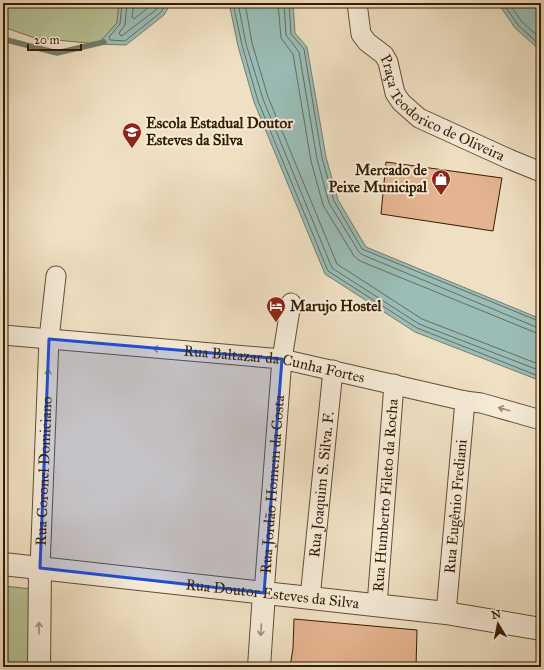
<svg xmlns="http://www.w3.org/2000/svg" width="544" height="670" viewBox="0 0 544 670" font-family="'IM FELL Great Primer',serif">
<rect width="100%" height="100%" fill="#efe0c3"/>
<filter id="stains"><feTurbulence type="fractalNoise" baseFrequency=".005" numOctaves="4"/><feColorMatrix values="0 0 0 0 .2 0 0 0 0 .09 0 0 0 0 .02 0 0 0 .5 -.17"/></filter>
<radialGradient id="worn" r=".72"><stop offset=".6" stop-color="#630" stop-opacity="0"/><stop offset="1" stop-color="#630" stop-opacity=".3"/></radialGradient>
<g fill="#b7c295" stroke="#766f4a">
<polygon points="3,3 119,3 117,23 98,44 35,38 3,27"/>
<polygon points="3,586 32,589 31,667 3,667"/>
</g>
<g fill="#9abdb7" stroke="#727d6e">
<polygon points="119,3 171,3 164,15 126,45 98,44 117,23"/>
<polygon points="229,3 293,3 295,33 307,47 326,157 338,200 366,247 541,319 541,381 415,332 325,274 254,102 238,46"/>
<polygon points="498,3 541,3 541,51 515,28"/>
</g>
<g fill="none" stroke-linecap="round" stroke-linejoin="round">
<g stroke="#686c5c" stroke-width="1">
<polyline points="122,3 120,24 109,37 110,40 125,41 160,13 167,3"/>
<polyline points="127,3 125,25 119,33 121,36 123,35 157,9 161,3"/>
<polyline points="134,3 132,17 134,19 154,3"/>
<polyline points="233,3 242,45 258,101 328,271 417,328 541,377"/>
<polyline points="238,3 246,44 263,99 332,268 419,324 541,371"/>
<polyline points="245,3 252,43 268,97 337,264 422,319 541,365"/>
<polyline points="278,3 281,38 293,54 311,161 323,205 354,256 360,261 534,332 541,334"/>
<polyline points="284,3 286,35 299,52 317,159 329,203 359,252 363,255 536,327 541,327"/>
<polyline points="289,3 291,34 304,49 322,158 334,201 362,249 541,322"/>
<polyline points="503,3 518,25 541,46"/>
<polyline points="509,3 522,22 541,39"/>
</g>
<polyline stroke="#727d6e" stroke-width="5.5" points="3,39 57,53 104,42"/>
</g>
<g fill="#e4b490" stroke="#361c00">
<polygon points="386,162 502,178 493,231 381,214"/>
<polygon points="294,619 417,630 416,667 290,667 293,648"/>
</g>
<g fill="none" stroke-linecap="round" stroke-linejoin="round">
<defs>
<g id="minor">
<path id="s1" d="M357,3L361,34L367,42L384,55L388,62L395,93L401,102L419,118L509,159L541,172"/>
<path id="s2" d="M3,335L282,359L465,401L481,403L541,420"/>
<path id="s3" d="M40,568L49,339L56,276"/>
<path id="s4" d="M264,593L282,359L291,303"/>
<path id="s5" d="M310,598L333,370"/>
<path id="s6" d="M377,605L394,384"/>
<path id="s7" d="M446,613L465,401"/>
</g>
<g id="tertiary">
<path id="s8" d="M3,564L446,613L541,629"/>
<polyline points="39,667 40,568"/>
<polyline points="259,667 264,593"/>
</g>
</defs>
<use href="#minor" stroke="#644d31" stroke-width="21"/>
<use href="#tertiary" stroke="#644d31" stroke-width="24"/>
<use href="#minor" stroke="#f5ebd8" stroke-width="19"/>
<use href="#tertiary" stroke="#f5ebd8" stroke-width="22"/>
</g>
<defs><path id="oneway-shaft" d="M-6 0H5M1.5-3L5.5 0L1.5 3" fill="none" stroke-width="1.6" stroke-linecap="round" stroke-linejoin="round"/></defs>
<g stroke="#9f8e77">
<use href="#oneway-shaft" transform="translate(159 349) rotate(-175)"/>
<use href="#oneway-shaft" transform="translate(48 375) rotate(-88)"/>
<use href="#oneway-shaft" transform="translate(504 409) rotate(-164)"/>
<use href="#oneway-shaft" transform="translate(39 628) rotate(-89)"/>
<use href="#oneway-shaft" transform="translate(261 630) rotate(94)"/>
</g>
<path fill="#1d4ed8" fill-opacity="0.2" stroke="#1d4ed8" stroke-width="3" stroke-linejoin="round" d="M49,339L282,359L264,593L40,568Z"/>
<defs>
<symbol id="school-pin" viewBox="-11 -11 22 30"><path d="M0 17L-7.5 6A9.5 9.5 0 1 1 7.5 6Z" fill="#8f2418" stroke="#f5ebd8"/><path d="M0-5L7-2L0 1L-7-2ZM-4 1L0 2.5L4 1V4Q0 6-4 4Z" fill="#fff"/></symbol>
<symbol id="shop-pin" viewBox="-11 -11 22 30"><path d="M0 17L-7.5 6A9.5 9.5 0 1 1 7.5 6Z" fill="#8f2418" stroke="#f5ebd8"/><path d="M-5-2.5h2.3a2.7 3.5 0 0 1 5.4 0H5L5.5 6h-11ZM-1.5-2.5h3a1.5 2.3 0 0 0-3 0Z" fill="#fff"/></symbol>
<symbol id="hotel-pin" viewBox="-11 -11 22 30"><path d="M0 17L-7.5 6A9.5 9.5 0 1 1 7.5 6Z" fill="#8f2418" stroke="#f5ebd8"/><path d="M-6-4.5h1.5V1H6V5H4.5V3h-9V5H-6ZM-4 0a1.8 1.8 0 1 1 3.6 0ZM.5 0V-2.5h3Q6-2.5 6 0Z" fill="#fff"/></symbol>
</defs>
<g fill-rule="evenodd">
<use href="#school-pin" x="121" y="121" width="22" height="30"/>
<use href="#shop-pin" x="430" y="168" width="22" height="30"/>
<use href="#hotel-pin" x="265" y="295" width="22" height="30"/>
</g>
<g text-anchor="middle" stroke-width="4" stroke-linejoin="round" paint-order="stroke">
<g font-size="15" fill="#361c00" stroke="#f5ebd8">
<text dy="5" stroke="none"><textPath href="#s1" startOffset="147">Praça Teodorico de Oliveira</textPath></text>
<text dy="5" stroke="none"><textPath href="#s2" startOffset="273">Rua Baltazar da Cunha Fortes</textPath></text>
<text dy="5" stroke="none"><textPath href="#s3" startOffset="97">Rua Coronel Domiciano</textPath></text>
<text dy="5" stroke="none"><textPath href="#s5" startOffset="114">Rua Joaquim S. Silva. F.</textPath></text>
<text dy="5" stroke="none"><textPath href="#s4" startOffset="109">Rua Jordão Homem da Costa</textPath></text>
<text dy="5" stroke="none"><textPath href="#s6" startOffset="110">Rua Humberto Fileto da Rocha</textPath></text>
<text dy="5" stroke="none"><textPath href="#s7" startOffset="107">Rua Eugênio Frediani</textPath></text>
<text dy="5" stroke="none"><textPath href="#s8" startOffset="271">Rua Doutor Esteves da Silva</textPath></text>
</g>
<g font-size="15" font-weight="bold" fill="#361c00" stroke="#f5ebd8" text-anchor="start">
<text x="146" y="128">Escola Estadual Doutor<tspan x="146" dy="17">Esteves da Silva</tspan></text>
<text x="427" y="175" text-anchor="end">Mercado de<tspan x="427" dy="17">Peixe Municipal</tspan></text>
<text x="290" y="311">Marujo Hostel</text>
</g>
</g>
<rect width="544" height="670" fill="none" stroke="#efe0c3" stroke-width="16"/>
<rect x="4" y="4" width="536" height="662" fill="none" stroke="#361c00" stroke-width="2"/>
<rect x="8" y="8" width="528" height="654" fill="none" stroke="#361c00"/>
<g transform="translate(498 624) rotate(350)" stroke="#f5ebd8" stroke-width="3" paint-order="stroke">
<path d="M0-3L7 15L0 10L-7 15Z" fill="#361c00"/>
<text y="-6" font-size="11" font-weight="bold" text-anchor="middle" fill="#361c00">N</text>
</g>
<path d="M28 44v6h53v-6" fill="none" stroke="#361c00" stroke-width="2"/>
<text x="34" y="44" font-size="12" fill="#361c00" stroke="#f5ebd8" stroke-width="3" paint-order="stroke">20 m</text>
<rect width="100%" height="100%" filter="url(#stains)"/>
<rect width="100%" height="100%" fill="url(#worn)"/>
</svg>
